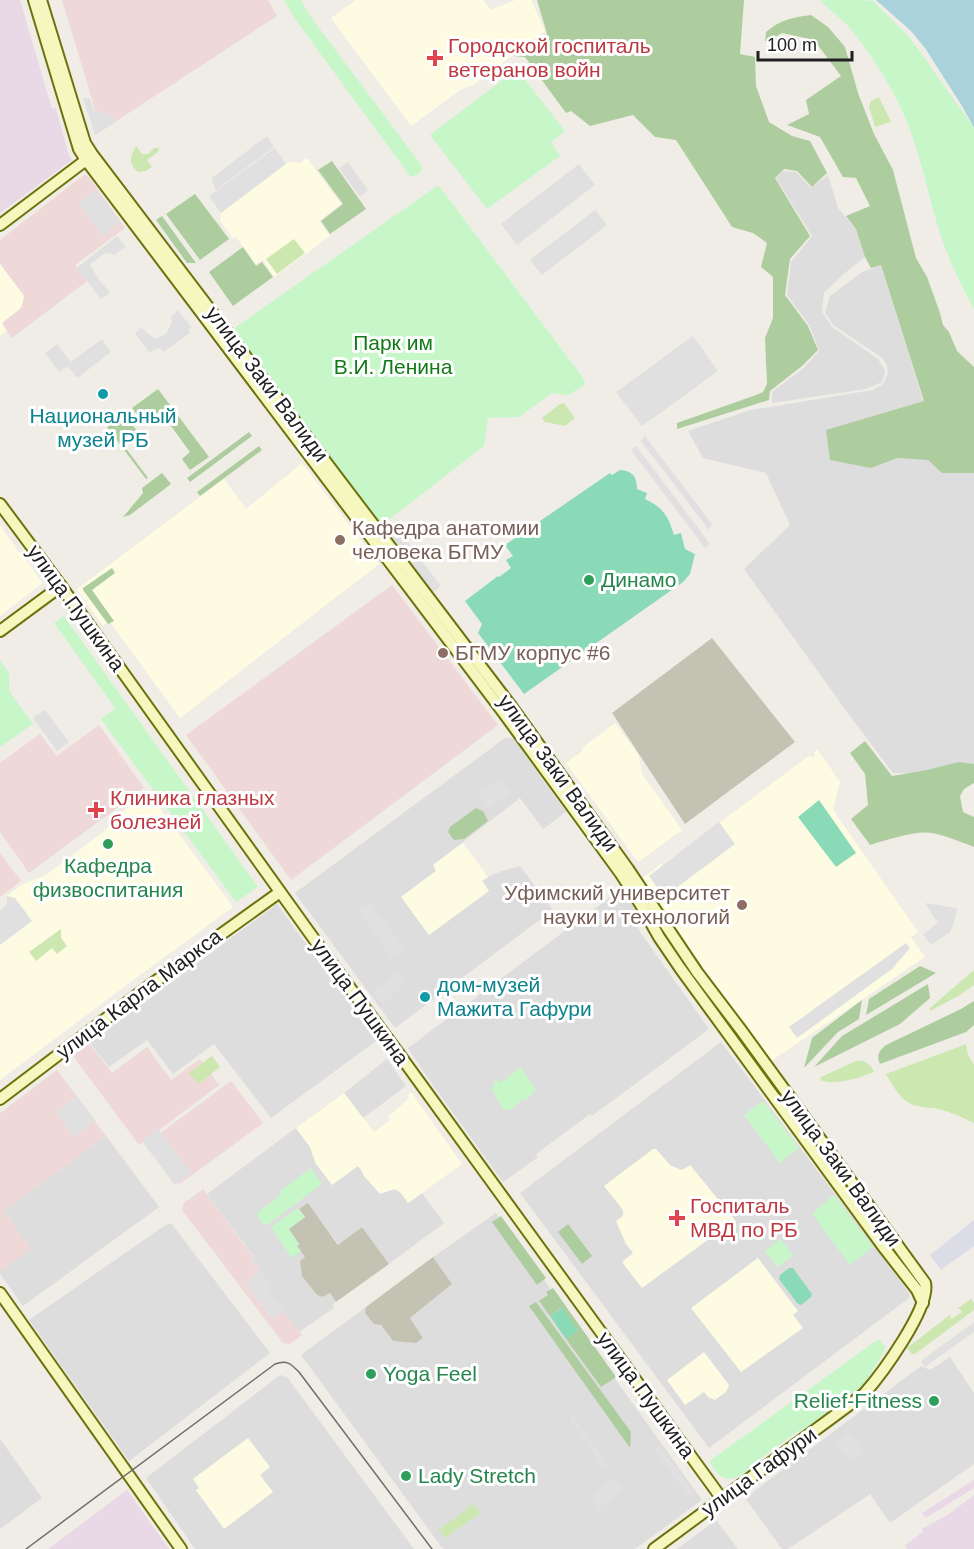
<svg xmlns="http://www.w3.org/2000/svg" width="974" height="1549" viewBox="0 0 974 1549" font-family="Helvetica,sans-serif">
<rect width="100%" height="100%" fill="#f0ede7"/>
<g fill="#dedddd">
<polygon points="783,171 796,172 811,188 828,175 838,208 856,229 865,257 846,272 824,293 822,312 832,327 878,359 885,371 882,382 866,389 772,403 772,392 804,368 819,351 810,326 787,295 791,262 812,236 776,178"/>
<polygon points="881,265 944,467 974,453 974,774 893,773 850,716 744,569 790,525 766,473 703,458 688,431 751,410 873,390 883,384 888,373 887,365 881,357 833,325 825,312 830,296 862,272"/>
<polygon points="505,738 513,738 566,812 543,829 520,798 433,865 437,870 401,897 489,891 482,881 488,877 502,871 520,866 553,910 395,1028 295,893"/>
<polygon points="621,889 639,914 638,929 709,1029 592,1116 590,1114 536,1154 538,1157 503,1182 432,1084 408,1048"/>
<polygon points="277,904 376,1041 271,1118 214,1044 173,1074 147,1040 109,1067 90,1043"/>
<polygon points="721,1042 910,1294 909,1298 709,1448 520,1193"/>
<polygon points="387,1059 406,1086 363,1118 344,1093"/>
<polygon points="296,1128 310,1147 316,1164 358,1166 362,1171 364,1176 388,1191 394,1189 399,1191 409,1203 422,1193 444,1223 389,1264 362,1227 339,1245 308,1203 297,1246 306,1257 300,1261 302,1274 317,1295 323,1297 330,1293 336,1302 332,1305 334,1308 299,1332 267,1289 271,1286 251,1258 253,1256 207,1194"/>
<polygon points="106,1136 159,1207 23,1306 0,1274 0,1271 30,1249 4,1211"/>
<polygon points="496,1213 702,1500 635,1549 443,1549 301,1355 366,1307 366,1313 381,1325 393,1341 423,1338 410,1318 452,1284 433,1257"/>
<polygon points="171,1223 270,1353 129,1461 29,1320 164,1226"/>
<polygon points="950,1357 974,1393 974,1464 890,1523 870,1494 788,1549 782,1549 745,1498 921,1366 930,1370"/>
<polygon points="280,1375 287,1377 414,1549 195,1549 146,1478"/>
<polygon points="0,1439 42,1498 0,1529"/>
<polygon points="716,1520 738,1549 677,1549 712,1523"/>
</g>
<g fill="#efd8d8">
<polygon points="62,0 268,0 277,16 115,122 97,116"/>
<polygon points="85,174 87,175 125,228 75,265 87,281 12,338 1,323 21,308 24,296 0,264 0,240"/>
<polygon points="392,585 498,725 291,880 186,735"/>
<polygon points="99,725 144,788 29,873 0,832 0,763 40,734 57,756"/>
<polygon points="0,853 21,881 0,897"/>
<polygon points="89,1043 112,1073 147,1047 171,1080 200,1059 219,1085 139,1145 73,1056"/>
<polygon points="57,1070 106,1136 4,1211 31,1249 0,1271 0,1113"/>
<polygon points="231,1081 263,1123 180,1184 148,1142"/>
<polygon points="203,1189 253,1257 251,1259 271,1286 267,1289 302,1335 290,1344 283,1343 182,1210 184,1203"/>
</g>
<g fill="#e9d9e6">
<polygon points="0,0 20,0 52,109 56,108 69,156 72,160 0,213"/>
<polygon points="974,1480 974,1488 926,1518 922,1513"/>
<polygon points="127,1490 169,1549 48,1549"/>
<polygon points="974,1495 974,1549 907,1549 905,1545 923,1532 922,1529 949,1514"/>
</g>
<g fill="#fdfce3">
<polygon points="356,0 483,0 491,10 515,0 531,0 545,31 473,85 460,90 411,126 331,18"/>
<polygon points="307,158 341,204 319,221 330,236 274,277 263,260 256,264 236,237 233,238 220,221 221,213 288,162 300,163"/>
<polygon points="0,264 24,296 21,308 2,323 7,331 0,336"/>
<polygon points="302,463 379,564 180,718 110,622 103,626 77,589 224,479 246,509"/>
<polygon points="0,525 19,553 20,552 43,583 0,616"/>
<polygon points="615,723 639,756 642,774 682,830 638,862 566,763 581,752 583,747"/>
<polygon points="817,749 840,782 833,810 918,932 911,937 925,957 771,1061 640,880 661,864 663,865 810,755 812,758 815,756 814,753"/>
<polygon points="148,792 233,907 136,978 0,1080 0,910 7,905 7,896 21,885 46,875 102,833 110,825 109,822"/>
<polygon points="463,843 488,877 482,881 489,891 429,935 401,897 436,871 433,865"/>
<polygon points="411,1092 462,1164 408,1203 401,1193 397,1190 394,1189 380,1194 364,1176 362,1171 358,1166 332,1185 316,1164 310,1147 296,1128 344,1093 374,1132 390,1120 388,1117 409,1098 407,1095"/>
<polygon points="653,1149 656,1149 670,1165 681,1170 684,1169 690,1165 735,1220 642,1288 622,1262 633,1253 626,1244 616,1221 623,1216 623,1210 604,1186"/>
<polygon points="758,1258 798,1311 793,1315 803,1328 741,1372 691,1308"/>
<polygon points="704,1352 729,1385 726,1392 715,1400 708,1397 704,1392 685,1405 667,1380"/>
<polygon points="248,1438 270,1467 260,1475 273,1492 224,1529 196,1490 199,1488 193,1479"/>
</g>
<g fill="#c4c3b3">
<polygon points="712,638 795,742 685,824 612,713"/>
<polygon points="308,1203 338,1245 362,1227 389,1264 336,1302 330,1293 323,1297 317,1295 302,1276 300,1261 305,1257 297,1246 299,1244 288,1229 305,1217 299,1209"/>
<polygon points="433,1257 452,1284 410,1318 423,1338 416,1343 393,1341 381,1325 374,1324 365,1313 366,1307"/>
</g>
<g fill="#cde7b0">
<polygon points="879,97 891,122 875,127 869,107 871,101"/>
<path d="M136,146L142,154H148L154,148H159L158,152L147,160L152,167L146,171L138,172C128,163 130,157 136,146Z"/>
<polygon points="294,239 305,253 277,274 266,259"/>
<polygon points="564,403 575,418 565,426 545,422 542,418 560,404"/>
<polygon points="61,929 61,938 67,946 57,954 52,948 36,961 29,952"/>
<polygon points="974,970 974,985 960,995 930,1011 930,1008"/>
<path d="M966,1044L968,1055L974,1065V1123C962,1117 951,1112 938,1109C928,1107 915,1108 906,1101C897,1094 892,1084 886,1074Z"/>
<polygon points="212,1056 220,1067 198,1084 189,1073"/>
<path d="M856,1061C865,1060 870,1064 874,1072C859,1078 835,1086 820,1080L821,1077Z"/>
<polygon points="971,1299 974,1303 974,1310 915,1354 912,1354 907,1348 951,1314 950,1317 952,1319 962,1312 960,1309 957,1309"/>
<polygon points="474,1504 480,1513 445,1538 439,1530"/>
</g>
<g fill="#aecd9e">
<polygon points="537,0 744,0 740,54 755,57 756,86 769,122 792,136 810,141 827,173 812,187 797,171 784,169 775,178 810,236 790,259 785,295 808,326 818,350 802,366 770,391 769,400 677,429 677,423 756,395 763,392 767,384 765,338 773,318 773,277 761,267 767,243 753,233 732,227 676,140 655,137 633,115 590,126 571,111 566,113 525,57 513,56 547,34"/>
<path d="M811,15L828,27L845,47L858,93L874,134L893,170L916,258L927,277L940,313L943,325L949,332L957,351L974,367V473H942L928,460L897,458L871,468L830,460L826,430L924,401L881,265L871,268L865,257L856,229L846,216L870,206L856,178L843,177L820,137L787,125L809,114L806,100L841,76L814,40L782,33L769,41H765L766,32C782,19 791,18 811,15Z"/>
<polygon points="332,161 366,209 330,234 321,221 343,204 318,170"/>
<polygon points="195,194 229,239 200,260 166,214"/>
<polygon points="162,216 196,263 187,263 156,220"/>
<polygon points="243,247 256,266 262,262 273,277 233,306 209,272"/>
<polygon points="158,389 209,457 190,470 182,459 190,452 160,411 143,423 132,408"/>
<polygon points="124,414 138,432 122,443 148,478 146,479 107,427"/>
<polygon points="249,432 252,436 190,482 187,478"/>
<polygon points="259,446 262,450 200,496 197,492"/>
<polygon points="162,473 171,484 130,515 123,517 143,493 142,488"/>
<polygon points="112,568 115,573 92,590 114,621 108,624 83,590 83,588"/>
<path d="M865,741L892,776L927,770L959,762L974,764V783L964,789L960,796L963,812L974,817V847C961,842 947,836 932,833C918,830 885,840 870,845L851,819L868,805L865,774L850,753Z"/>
<polygon points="476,808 483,811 488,821 464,839 454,840 448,832 450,827"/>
<polygon points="920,966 936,973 866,1015 869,999"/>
<polygon points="928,984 930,998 900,1024 814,1067 842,1036"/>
<polygon points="862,1000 859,1019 838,1032 804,1068 812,1038"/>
<path d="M974,1001V1025L966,1032L880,1064C876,1055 879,1051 886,1045L961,1009Z"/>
<polygon points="501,1216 546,1278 537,1285 492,1222"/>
<polygon points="568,1224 592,1256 582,1264 558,1232"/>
<polygon points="553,1288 616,1377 601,1387 566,1339 578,1331 561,1308 550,1316 539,1301 548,1295 546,1292"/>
<polygon points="536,1302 631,1432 630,1448 529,1306"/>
</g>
<g fill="#c7f7c9">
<path d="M284,0H301L308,13L422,166C422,173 417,177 410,176L295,19Z"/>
<path d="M820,0H863L864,1L871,0L874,2L909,37L919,50L974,128V309C961,285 948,259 940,233C926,188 918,140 896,98C882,72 866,47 847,25C838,16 828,9 820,0Z"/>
<polygon points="517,69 565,131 551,142 560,156 487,209 430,135"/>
<polygon points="437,186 440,187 584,379 585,384 569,395 552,393 519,417 488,418 484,446 378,528 233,329"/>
<polygon points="64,616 258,887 236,902 101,719 115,708 54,623"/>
<polygon points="0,660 9,673 9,691 33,724 0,747"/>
<polygon points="520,1067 536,1089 526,1100 522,1099 511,1110 504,1110 492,1090 496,1078 501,1083"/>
<polygon points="763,1101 799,1148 780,1163 744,1115"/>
<polygon points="311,1168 322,1184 267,1225 264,1225 257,1215 258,1212 280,1196 280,1191"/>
<polygon points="834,1195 873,1247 850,1265 812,1214"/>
<polygon points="298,1208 305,1217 289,1229 299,1244 297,1246 301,1251 292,1258 271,1227"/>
<polygon points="780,1239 793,1255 778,1267 765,1251"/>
<path d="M877,1340H880L885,1347L884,1352L865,1383L860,1388L801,1431H798L753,1464C748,1472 737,1479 727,1479L720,1476L710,1464L711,1460Z"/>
</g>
<g fill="#8adab8">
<path d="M620,470C632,471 637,476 637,489L647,493L645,499C663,508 668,515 674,535L681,533L685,549L695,554L690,574L683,582L524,694L478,633L482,624L465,601L498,576L499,577L511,568L506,560L513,556L505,545L610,473L612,475Z"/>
<polygon points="819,800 856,853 836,867 798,817"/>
<polygon points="789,1268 793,1268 812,1294 811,1297 801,1305 798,1304 779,1279 780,1275"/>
<polygon points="562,1308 578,1331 566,1339 550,1316"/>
</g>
<g fill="#e0e0e0">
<polygon points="83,98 90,98 94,110 101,111 112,116 116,122 95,135"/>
<polygon points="267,136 274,147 216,190 212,182 213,177"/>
<polygon points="275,148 286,164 221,213 209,196"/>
<polygon points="348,162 368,190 360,197 339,168"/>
<polygon points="579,164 595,185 517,245 501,224"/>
<polygon points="95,190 120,223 102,236 78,203"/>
<polygon points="595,210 607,225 542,275 530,260"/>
<polygon points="117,236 126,247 114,255 109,253 104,254 90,264 97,277 110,293 101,299 77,268"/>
<polygon points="178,310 191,327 188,330 190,333 164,352 160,348 149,352 135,333 141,328 155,339 166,334 172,323 171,317"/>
<polygon points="693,336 718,371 642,426 616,392"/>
<polygon points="102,339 111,352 77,378 68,366 59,372 45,353 57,344 71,362"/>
<polygon points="645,436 712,524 709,530 641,441"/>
<polygon points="636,446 710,544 705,548 631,450"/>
<polygon points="393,523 441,586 432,593 385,529"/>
<polygon points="45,710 69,742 57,751 33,718"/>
<polygon points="500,779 510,793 488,809 478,795"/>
<polygon points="719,822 735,844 664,897 649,876"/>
<polygon points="7,896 15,898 32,921 0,945 0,910 7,905"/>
<polygon points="370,901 404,948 391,957 357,910"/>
<polygon points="925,903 957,908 954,923 950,932 931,945 923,934 938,923"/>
<polygon points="906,943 910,948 892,969 797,1038 789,1027"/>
<polygon points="398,972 407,982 383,1005 372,991"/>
<polygon points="77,1096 95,1121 74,1137 56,1112"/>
<polygon points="158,1129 191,1173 175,1185 142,1141"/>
<polygon points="260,1270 271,1286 267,1289 284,1311 272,1320 245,1283"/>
<polygon points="974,1322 974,1332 925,1367 921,1361"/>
<polygon points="573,1416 609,1466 604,1469 569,1419"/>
<polygon points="849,1433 865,1453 851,1463 835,1443"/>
<polygon points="660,1446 695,1494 689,1498 654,1450"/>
<polygon points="616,1477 625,1489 599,1509 590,1496"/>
</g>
<polygon fill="#dbdce6" points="974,1220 974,1246 941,1270 930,1255"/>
<polygon fill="#aad2db" points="876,0 974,0 974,128 962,106 925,48 911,31"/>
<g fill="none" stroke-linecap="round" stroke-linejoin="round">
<defs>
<g id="secondary">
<polyline points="34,0 79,149 86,160 503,712 621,874 641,905 659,937 680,968 885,1249 917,1290 923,1303"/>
<path d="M41,0L85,143L92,154L511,706L628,869L697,972L741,1030L925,1283C931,1307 881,1375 864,1394L654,1549"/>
<polyline points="0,225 90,157"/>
<polyline points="0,504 61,586 319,946 399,1054 722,1499"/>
<polyline points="0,631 61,586"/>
<polyline points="0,1099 149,986 280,892"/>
<polyline points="0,1293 181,1549"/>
</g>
</defs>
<use href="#secondary" stroke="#6c720c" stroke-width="14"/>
<use href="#secondary" stroke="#f6f6bf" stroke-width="10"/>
<path stroke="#6e6e6e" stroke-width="1.5" d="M26,1549L275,1364C287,1360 290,1363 299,1372L432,1549"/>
</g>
<g fill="#e0444e" stroke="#fff" stroke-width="2">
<path d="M432 49h6v6h6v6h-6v6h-6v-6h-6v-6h6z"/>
<path d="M93 801h6v6h6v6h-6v6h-6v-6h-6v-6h6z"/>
<path d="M674 1209h6v6h6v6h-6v6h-6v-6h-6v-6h6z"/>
</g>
<g fill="#0f9aa8" stroke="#fff" stroke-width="2">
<circle cx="103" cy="394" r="6"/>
<circle cx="425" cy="997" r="6"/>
</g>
<g fill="#8d6e63" stroke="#fff" stroke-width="2">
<circle cx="340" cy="540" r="6"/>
<circle cx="443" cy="653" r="6"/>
<circle cx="742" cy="905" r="6"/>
</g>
<g fill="#2e9e5b" stroke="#fff" stroke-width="2">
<circle cx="589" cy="580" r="6"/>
<circle cx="108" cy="844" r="6"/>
<circle cx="371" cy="1374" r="6"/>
<circle cx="934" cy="1401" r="6"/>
<circle cx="406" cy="1476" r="6"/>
</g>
<g text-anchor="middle" stroke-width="6" stroke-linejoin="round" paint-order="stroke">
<g font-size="21" fill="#be3a42" stroke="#fff" text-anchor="start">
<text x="448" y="53">Городской госпиталь<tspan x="448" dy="24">ветеранов войн</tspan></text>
<text x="110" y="805">Клиника глазных<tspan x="110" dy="24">болезней</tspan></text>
<text x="690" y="1213">Госпиталь<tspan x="690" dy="24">МВД по РБ</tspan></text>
</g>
<g font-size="21" fill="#127a17" stroke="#fff">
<text x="393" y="350">Парк им<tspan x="393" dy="24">В.И. Ленина</tspan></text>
</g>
<g font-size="21" fill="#202020" stroke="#fff">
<text transform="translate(267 384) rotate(53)" y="7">улица Заки Валиди</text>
<text transform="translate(76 608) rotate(54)" y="7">улица Пушкина</text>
<text transform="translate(558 773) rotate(54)" y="7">улица Заки Валиди</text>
<text transform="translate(139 994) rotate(-37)" y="7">улица Карла Маркса</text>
<text transform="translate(360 1002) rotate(54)" y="7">улица Пушкина</text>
<text transform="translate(841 1168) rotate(54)" y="7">улица Заки Валиди</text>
<text transform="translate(646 1395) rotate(54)" y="7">улица Пушкина</text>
<text transform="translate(759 1472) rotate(-36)" y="7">улица Гафури</text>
</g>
<g font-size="21" fill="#0d838f" stroke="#fff">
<text x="103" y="423">Национальный<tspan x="103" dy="24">музей РБ</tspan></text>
<text x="437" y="992" text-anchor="start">дом-музей<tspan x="437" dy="24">Мажита Гафури</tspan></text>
</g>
<g font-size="21" fill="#785e54" stroke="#fff" text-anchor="start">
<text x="352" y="535">Кафедра анатомии<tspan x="352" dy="24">человека БГМУ</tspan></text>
<text x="455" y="660">БГМУ корпус #6</text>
<text x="730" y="900" text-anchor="end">Уфимский университет<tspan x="730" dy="24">науки и технологий</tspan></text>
</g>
<g font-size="21" fill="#27864d" stroke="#fff" text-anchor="start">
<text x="601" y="587">Динамо</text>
<text x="108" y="873" text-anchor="middle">Кафедра<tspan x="108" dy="24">физвоспитания</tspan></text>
<text x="383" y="1381">Yoga Feel</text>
<text x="922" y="1408" text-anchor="end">Relief-Fitness</text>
<text x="418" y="1483">Lady Stretch</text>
</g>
</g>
<path d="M758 51v9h94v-9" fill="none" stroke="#202020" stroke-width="3"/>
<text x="767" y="51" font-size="18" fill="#202020" stroke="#ffffff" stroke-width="4.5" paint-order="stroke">100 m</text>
</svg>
